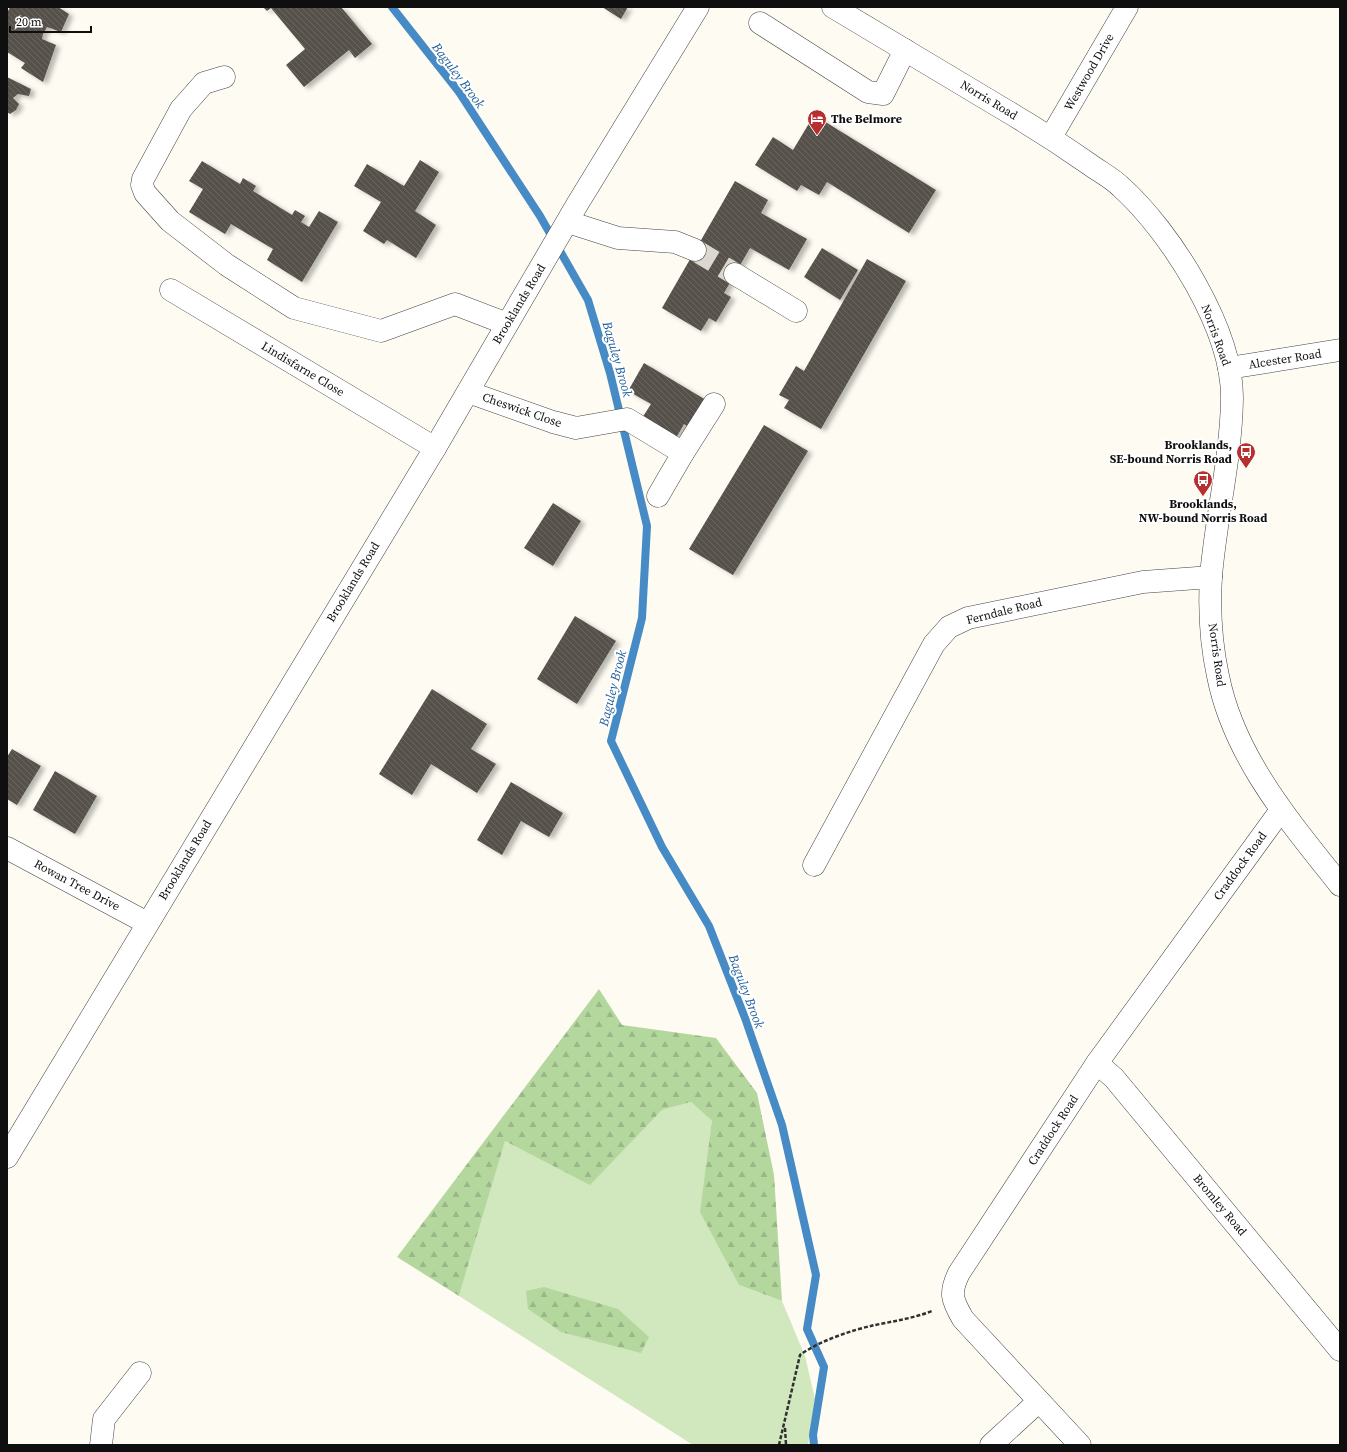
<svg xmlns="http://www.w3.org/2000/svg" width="1347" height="1452" viewBox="0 0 1347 1452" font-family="'Source Serif 4',serif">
<defs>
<pattern id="forest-firs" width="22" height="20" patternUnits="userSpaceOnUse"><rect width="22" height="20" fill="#b4d79e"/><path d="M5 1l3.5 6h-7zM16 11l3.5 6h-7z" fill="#9ab787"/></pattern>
<pattern id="building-back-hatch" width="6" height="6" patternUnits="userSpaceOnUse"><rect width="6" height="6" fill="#57514c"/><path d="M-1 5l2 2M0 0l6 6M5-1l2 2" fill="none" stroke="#6a6561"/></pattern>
<filter id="shadow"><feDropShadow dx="4.5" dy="2.5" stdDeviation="2" flood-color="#0004"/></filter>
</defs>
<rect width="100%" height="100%" fill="#fefcf2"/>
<polygon fill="#d1e7be" points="691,1102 712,1121 708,1159 739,1285 782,1301 805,1356 815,1399 808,1445 693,1445 459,1296 505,1140 590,1184 662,1110"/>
<g fill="url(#forest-firs)">
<polygon points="599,989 622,1025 716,1038 757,1093 774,1175 782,1301 739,1285 700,1212 712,1121 691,1102 662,1110 590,1185 505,1141 459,1296 397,1257"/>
<polygon points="544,1287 618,1309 649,1337 641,1353 561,1332 528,1309 526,1291"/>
</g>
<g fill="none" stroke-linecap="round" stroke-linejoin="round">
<polyline stroke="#468bc5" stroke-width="8" points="392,7 459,92 540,216 588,300 610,373 647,526 642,618 611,741 662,847 709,926 745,1018 782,1125 816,1275 807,1329 824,1367 813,1435 814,1445"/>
</g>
<g fill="url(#building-back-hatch)" filter="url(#shadow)">
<polygon points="10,7 58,7 69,14 61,32 47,27 43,34 42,39 56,45 43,82 21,68 25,63 7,52 7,13"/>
<polygon points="263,7 341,7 372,44 355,58 349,50 304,87 286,65 305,49 271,8 267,11"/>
<polygon points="602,7 628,7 621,19"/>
<polygon points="7,77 31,89 29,96 18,94 13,98 19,104 16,110 10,114 7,112"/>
<polygon points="814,115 936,190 909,233 827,182 819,195 801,185 797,191 755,165 773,137 793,150"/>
<polygon points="420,160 439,172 415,211 436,225 416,258 387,240 384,244 363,231 381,202 354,186 367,164 404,186"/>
<polygon points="202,161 240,184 243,178 256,186 253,191 292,215 295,210 305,216 301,222 309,227 319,211 338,222 302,282 267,260 273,249 231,224 225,234 189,212 203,189 189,181"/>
<polygon points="735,181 768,200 761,213 807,239 789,270 750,248 724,293 731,297 716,322 709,318 701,331 662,308"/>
<polygon points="822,248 858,270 840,300 804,277"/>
<polygon points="867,259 906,281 821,429 784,408 789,400 779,395 796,366 804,371"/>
<polygon points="644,363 711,403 695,431 684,424 676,438 642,418 651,404 628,391"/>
<polygon points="764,425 808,451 733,575 689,549"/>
<polygon points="553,503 581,521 553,566 524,548"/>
<polygon points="575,616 616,641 577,704 537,679"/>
<polygon points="432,689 487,724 471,749 496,764 477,793 431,764 412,795 379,774"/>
<polygon points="12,749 41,766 17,805 7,799 7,757"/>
<polygon points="55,771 97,796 75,834 33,810"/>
<polygon points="511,782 563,813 549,837 521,821 502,855 477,840"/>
</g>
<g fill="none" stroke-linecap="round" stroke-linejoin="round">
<polyline stroke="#dad8d0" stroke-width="22" stroke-dasharray="22 11" stroke-linecap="butt" points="695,250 735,274"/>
<defs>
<g id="minor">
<path d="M833,7C890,41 948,76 1005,110C1034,127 1062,145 1089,164C1100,172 1112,178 1121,187C1171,232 1233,330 1232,399C1231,459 1216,517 1211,576C1209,609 1211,644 1218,676C1234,757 1290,822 1340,885"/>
<polyline points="760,23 868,92 883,94 905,50"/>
<polyline points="224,77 204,83 181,109 143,179 142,185 145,193 170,221 227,265 294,308 381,331 455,304 507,324"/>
<polyline points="1051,137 1127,7"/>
<polyline points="568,222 618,238 675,242 695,250"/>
<polyline points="735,274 796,311"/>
<polyline points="171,290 435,448"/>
<polyline points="1229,368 1340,350"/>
<polyline points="468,392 553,422 576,428 627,419 683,453 714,404"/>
<polyline points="658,496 683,453"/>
<polyline points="7,848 147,923"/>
<polyline points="814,865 934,644 949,627 968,618 1143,582 1211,577"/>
<polyline points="1097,1063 1114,1078 1340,1350"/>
<polyline points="7,1157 435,448 578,203 698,7"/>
<polyline points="101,1445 104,1419 140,1373"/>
<polyline points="991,1445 1039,1401"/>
<path d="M1080,1445L963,1319C952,1300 949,1293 959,1273L1097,1063L1281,810"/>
</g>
</defs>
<use href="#minor" stroke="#424242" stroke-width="23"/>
<g stroke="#313131" stroke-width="2.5" stroke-dasharray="4 2" stroke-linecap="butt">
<polyline points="785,1428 786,1445"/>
<path d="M779,1445L800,1355C819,1341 852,1330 875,1325C895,1321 914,1318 932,1311"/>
</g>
<use href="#minor" stroke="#fff" stroke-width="22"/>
</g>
<defs>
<symbol id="hotel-pin" viewBox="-11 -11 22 30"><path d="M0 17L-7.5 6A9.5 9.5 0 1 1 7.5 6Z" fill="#b73030" stroke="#fff"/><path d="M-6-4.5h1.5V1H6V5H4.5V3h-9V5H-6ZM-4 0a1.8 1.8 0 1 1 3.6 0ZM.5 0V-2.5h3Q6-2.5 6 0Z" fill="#fff"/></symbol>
<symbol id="bus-pin" viewBox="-11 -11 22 30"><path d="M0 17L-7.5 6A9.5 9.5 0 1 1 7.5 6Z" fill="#b73030" stroke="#fff"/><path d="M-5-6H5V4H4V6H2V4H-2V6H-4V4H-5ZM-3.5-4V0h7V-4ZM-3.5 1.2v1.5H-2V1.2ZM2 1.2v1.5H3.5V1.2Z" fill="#fff"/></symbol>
</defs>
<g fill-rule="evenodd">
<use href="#hotel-pin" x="806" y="108" width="22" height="30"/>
<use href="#bus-pin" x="1235" y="441" width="22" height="30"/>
<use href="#bus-pin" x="1192" y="469" width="22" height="30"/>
</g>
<g text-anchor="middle" stroke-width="4" stroke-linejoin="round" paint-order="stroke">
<g font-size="12" fill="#0f0f0f" stroke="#fff">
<text transform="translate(1089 72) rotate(-60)" y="4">Westwood Drive</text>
<text transform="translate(989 100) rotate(31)" y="4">Norris Road</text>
<text transform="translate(519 304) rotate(-59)" y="4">Brooklands Road</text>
<text transform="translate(1216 335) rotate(70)" y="4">Norris Road</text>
<text transform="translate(1285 359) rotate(-9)" y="4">Alcester Road</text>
<text transform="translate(303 369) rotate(31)" y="4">Lindisfarne Close</text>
<text transform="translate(522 410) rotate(19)" y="4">Cheswick Close</text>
<text transform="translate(353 582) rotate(-59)" y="4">Brooklands Road</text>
<text transform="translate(1004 611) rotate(-14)" y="4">Ferndale Road</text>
<text transform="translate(1217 655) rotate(82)" y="4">Norris Road</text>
<text transform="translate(185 860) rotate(-59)" y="4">Brooklands Road</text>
<text transform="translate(1240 866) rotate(-54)" y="4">Craddock Road</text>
<text transform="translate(77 885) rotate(28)" y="4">Rowan Tree Drive</text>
<text transform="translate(1053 1130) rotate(-57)" y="4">Craddock Road</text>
<text transform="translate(1220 1205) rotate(50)" y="4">Bromley Road</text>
</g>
<g font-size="12" font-weight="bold" fill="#0f0f0f" stroke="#fff" text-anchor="start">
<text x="831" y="123">The Belmore</text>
<text x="1232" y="449" text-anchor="end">Brooklands,<tspan x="1232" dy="14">SE-bound Norris Road</tspan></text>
<text x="1203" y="508" text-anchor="middle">Brooklands,<tspan x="1203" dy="14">NW-bound Norris Road</tspan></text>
</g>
<g font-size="13" font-style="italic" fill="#205e9a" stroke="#fff">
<text transform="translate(459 75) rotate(53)" y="5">Baguley Brook</text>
<text transform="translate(618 359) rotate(74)" y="5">Baguley Brook</text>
<text transform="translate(612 688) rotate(-76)" y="5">Baguley Brook</text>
<text transform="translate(747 991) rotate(69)" y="5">Baguley Brook</text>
</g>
</g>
<rect width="1347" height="1452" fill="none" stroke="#0f0f0f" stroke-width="16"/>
<path d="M10 26v6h81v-6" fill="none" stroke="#0f0f0f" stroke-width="2"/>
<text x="16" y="26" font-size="12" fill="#0f0f0f" stroke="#ffffff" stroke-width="3" paint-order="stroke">20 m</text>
</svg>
